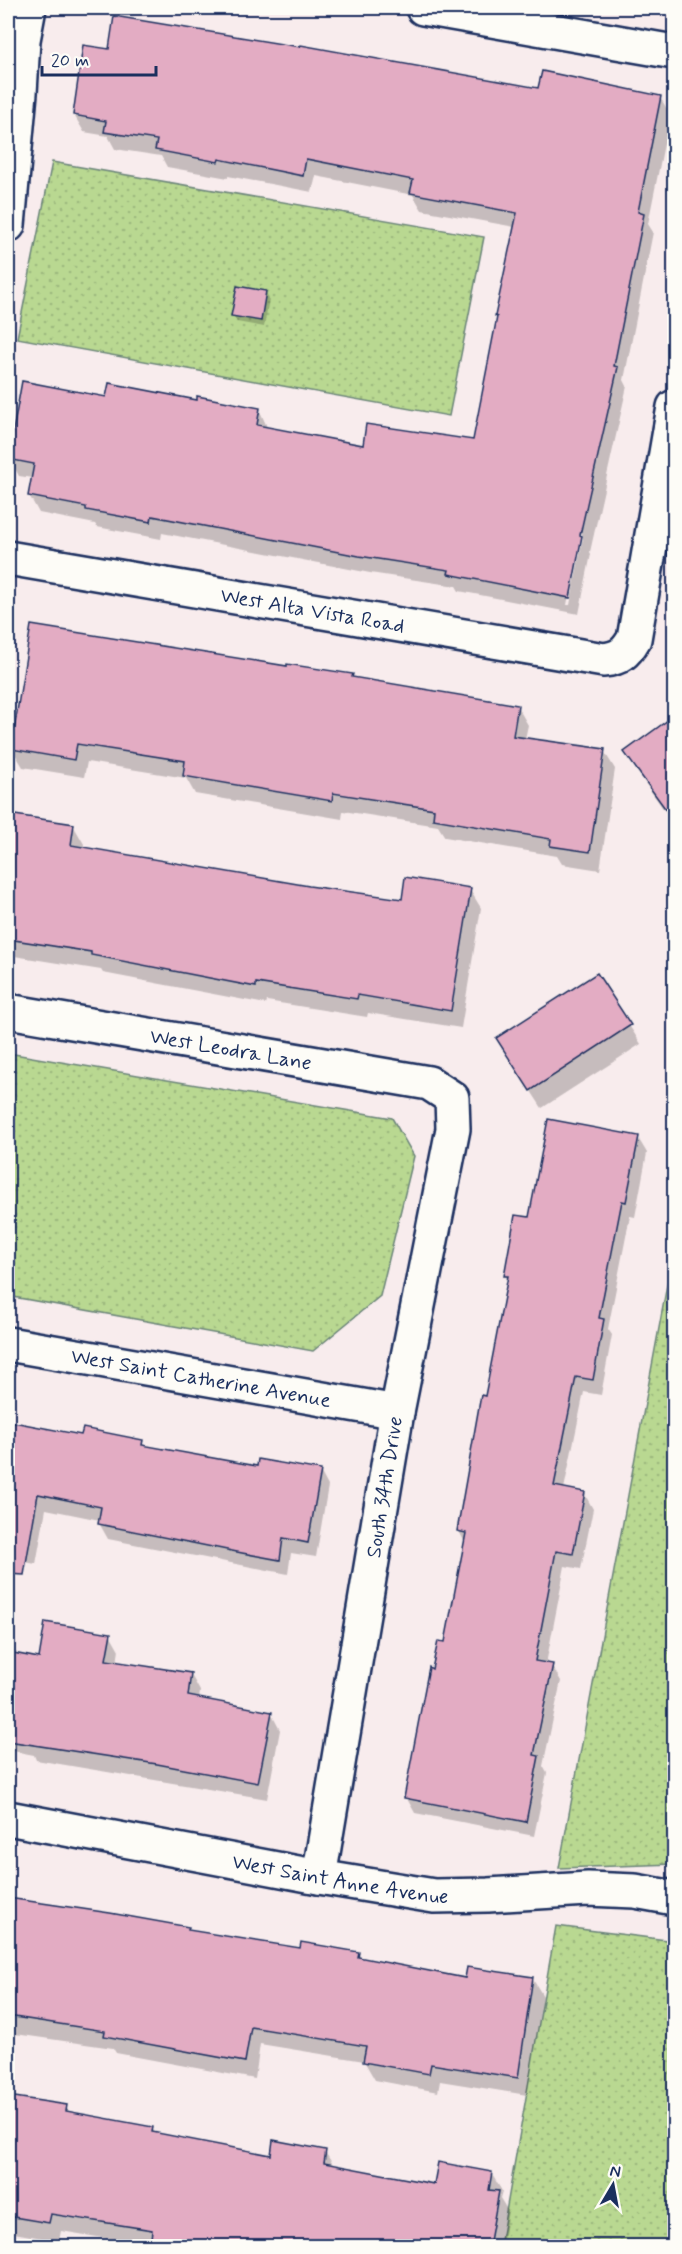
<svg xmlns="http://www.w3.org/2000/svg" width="682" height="2254" viewBox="0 0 682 2254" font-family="Mynerve,sans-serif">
<defs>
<pattern id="grass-dots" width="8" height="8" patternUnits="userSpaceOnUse" patternTransform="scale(1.5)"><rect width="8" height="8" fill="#b9d891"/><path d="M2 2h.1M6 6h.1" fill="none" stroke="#9eba7f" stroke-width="1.8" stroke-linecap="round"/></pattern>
</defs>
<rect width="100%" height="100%" fill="#f8eced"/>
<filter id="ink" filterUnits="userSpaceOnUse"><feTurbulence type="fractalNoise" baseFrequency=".0167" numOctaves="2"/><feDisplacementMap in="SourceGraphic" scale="12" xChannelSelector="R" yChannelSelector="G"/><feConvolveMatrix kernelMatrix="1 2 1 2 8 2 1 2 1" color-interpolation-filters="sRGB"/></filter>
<g filter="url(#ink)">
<g fill="url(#grass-dots)" stroke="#6a8478" stroke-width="1.5">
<polygon points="52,162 484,237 449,416 17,338"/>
<polygon points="8,1053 392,1118 414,1156 380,1296 313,1351 8,1296"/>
<polygon points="674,1247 674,1864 559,1868"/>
<polygon points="556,1926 674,1941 674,2246 500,2246"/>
</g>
<g fill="#0003" fill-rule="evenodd">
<path d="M540,90L660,97L670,114L648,224L653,232L624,380L627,386L590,552L591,554L579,614L459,591L456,586L370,573L162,533L161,539L97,527L95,524L39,513L29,495L32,478L19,476L9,458L108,398L198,401L259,409L268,429L364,447L474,442L498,319L496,316L515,227L422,210L413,195L316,176L312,192L228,176V178L167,167L161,156L115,149L108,136L84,132L74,115ZM581,530L583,538L570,605H567Z"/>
<polygon points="266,292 269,299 264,327 237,322 233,315"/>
<polygon points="288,668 352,675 354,679 517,706 528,725 525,739 604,751 615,769 600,870 562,864 557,856 445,837 438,826 343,811 342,819 195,794 186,778 87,762 84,777 23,767 12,749"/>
<polygon points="674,717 674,824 636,770 626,752"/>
<polygon points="9,815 73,825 84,844 83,849 309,887 403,901 470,890 481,908 461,1028 368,1013 367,1017 267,1001 266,1004 103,973 101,970 8,955 8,828"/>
<polygon points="597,975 641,1044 542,1108 509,1057"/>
<polygon points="638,1138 647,1153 635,1217 630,1216 608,1329 612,1335 601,1395 584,1392 564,1489 584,1493 593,1509 581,1569 565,1566 546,1664 552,1666 561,1681 543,1766 547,1773 534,1836 415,1813 406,1797 433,1671 446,1644 465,1543 459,1531 508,1281 505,1275 530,1219"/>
<polygon points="8,1423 83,1437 142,1442 145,1447 258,1468 320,1471 328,1486 316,1557 291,1553 288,1574 108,1539 99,1523 100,1520 46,1509 36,1564 8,1559"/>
<polygon points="110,1634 119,1650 117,1663 191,1675 200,1691 199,1700 271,1713 280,1730 267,1799 36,1760 34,1755 8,1750 8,1653 40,1660"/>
<polygon points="8,1899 110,1914 188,1929 190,1932 301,1950 358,1953 362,1959 467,1979 532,1978 543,1996 527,2095 440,2081 438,2092 375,2080 364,2061 260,2044 255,2079 116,2053 113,2048 8,2033"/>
<polygon points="8,2097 66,2107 71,2114 152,2128 156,2134 272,2157 325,2152 334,2166 435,2186 491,2173 502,2191 500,2198 508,2211 502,2246 152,2246 61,2231 59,2241 8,2232"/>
</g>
<g fill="#e3acc3" stroke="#1b2f5e" stroke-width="1.5">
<polygon points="114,16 300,47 301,45 538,88 542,71 661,96 638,212 644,214 614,366 618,367 580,535 582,536 570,598 448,574 449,570 359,556 152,516 151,522 86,510 86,507 28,496 34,464 8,459 22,381 106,397 109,383 197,400 197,396 260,408 257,425 363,445 366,424 473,440 497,317 495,316 517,213 410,193 413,180 306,159 303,176 219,159 218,162 155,150 157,140 104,132 106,121 73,115 83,45 109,49"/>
<polygon points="237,286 266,291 261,321 231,316"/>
<polygon points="31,625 287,666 287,664 353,674 352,677 518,705 513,736 605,749 590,852 550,846 551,839 433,819 434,809 333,793 332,801 183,776 185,761 77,744 74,760 11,749"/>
<polygon points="675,715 675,822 624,752"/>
<polygon points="8,814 74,824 71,845 309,886 402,899 405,877 471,888 451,1011 358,995 357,999 256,983 256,987 91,955 91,952 8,939"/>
<polygon points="597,973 631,1025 530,1091 496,1038"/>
<polygon points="548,1119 639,1136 626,1202 622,1201 599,1318 604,1319 593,1380 576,1377 554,1486 585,1492 573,1554 556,1551 535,1661 553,1664 534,1755 539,1756 526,1822 404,1798 429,1667 432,1669 438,1641 445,1642 466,1533 457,1531 481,1395 485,1396 508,1276 504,1276 515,1215 529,1217"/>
<polygon points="8,1421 81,1435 83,1428 143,1440 142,1445 257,1466 258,1459 321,1470 308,1543 283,1538 280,1560 242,1553 98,1524 101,1507 38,1494 24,1575 8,1574"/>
<polygon points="45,1622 111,1633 106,1660 191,1673 188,1696 272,1712 258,1783 157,1764 8,1741 8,1652 39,1658"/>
<polygon points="8,1898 110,1913 189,1927 188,1930 300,1948 301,1942 359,1952 358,1957 465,1978 467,1967 533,1977 518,2078 431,2064 429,2074 363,2062 366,2046 251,2027 245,2062 104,2036 105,2031 8,2016"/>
<polygon points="8,2096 67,2105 66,2111 153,2127 152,2132 271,2155 273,2140 326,2150 324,2163 434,2184 438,2162 492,2172 489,2190 499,2191 489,2247 192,2247 151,2239 152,2230 51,2214 49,2223 8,2216"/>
</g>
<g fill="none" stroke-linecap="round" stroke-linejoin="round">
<defs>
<g id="minor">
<polyline points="423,8 674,52"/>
<polyline points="8,225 20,93 23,40 29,8"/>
<path id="s1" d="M8,558L604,660C620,658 626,653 634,639L674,407"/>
<path id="s2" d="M8,1011L429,1083L452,1098L453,1129L397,1412L319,1877"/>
<path id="s3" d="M8,1344L397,1412"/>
<path id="s4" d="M8,1818L319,1877L434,1896L488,1895L588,1889L635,1891L674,1898"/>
</g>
</defs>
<use href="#minor" stroke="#1b2f5e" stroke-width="38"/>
<use href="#minor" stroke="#fdfcf7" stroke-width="33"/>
</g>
</g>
<g text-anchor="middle" stroke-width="6" stroke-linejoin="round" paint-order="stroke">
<g font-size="21" fill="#1b2f5e" stroke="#fdfcf7">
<text dy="7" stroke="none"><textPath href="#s1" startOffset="309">West Alta Vista Road</textPath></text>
<text dy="7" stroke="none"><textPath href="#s2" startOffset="226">West Leodra Lane</textPath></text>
<text dy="7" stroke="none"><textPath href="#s3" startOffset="196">West Saint Catherine Avenue</textPath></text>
<text transform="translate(384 1487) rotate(-81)" y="7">South 34th Drive</text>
<text dy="7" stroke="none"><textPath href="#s4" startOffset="338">West Saint Anne Avenue</textPath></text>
</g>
</g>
<rect width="682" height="2254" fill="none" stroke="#fdfcf7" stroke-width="30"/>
<rect x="15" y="15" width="652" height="2224" fill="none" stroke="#1b2f5e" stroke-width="2" filter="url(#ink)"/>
<g transform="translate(613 2185) rotate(10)" stroke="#fdfcf7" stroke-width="4.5" paint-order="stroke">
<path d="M0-4.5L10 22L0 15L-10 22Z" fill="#1b2f5e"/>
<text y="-9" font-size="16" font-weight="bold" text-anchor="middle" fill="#1b2f5e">N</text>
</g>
<path d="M42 66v9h114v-9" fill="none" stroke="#1b2f5e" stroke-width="3"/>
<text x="51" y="66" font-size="18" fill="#1b2f5e" stroke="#fdfcf7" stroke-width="4.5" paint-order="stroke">20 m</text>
</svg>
